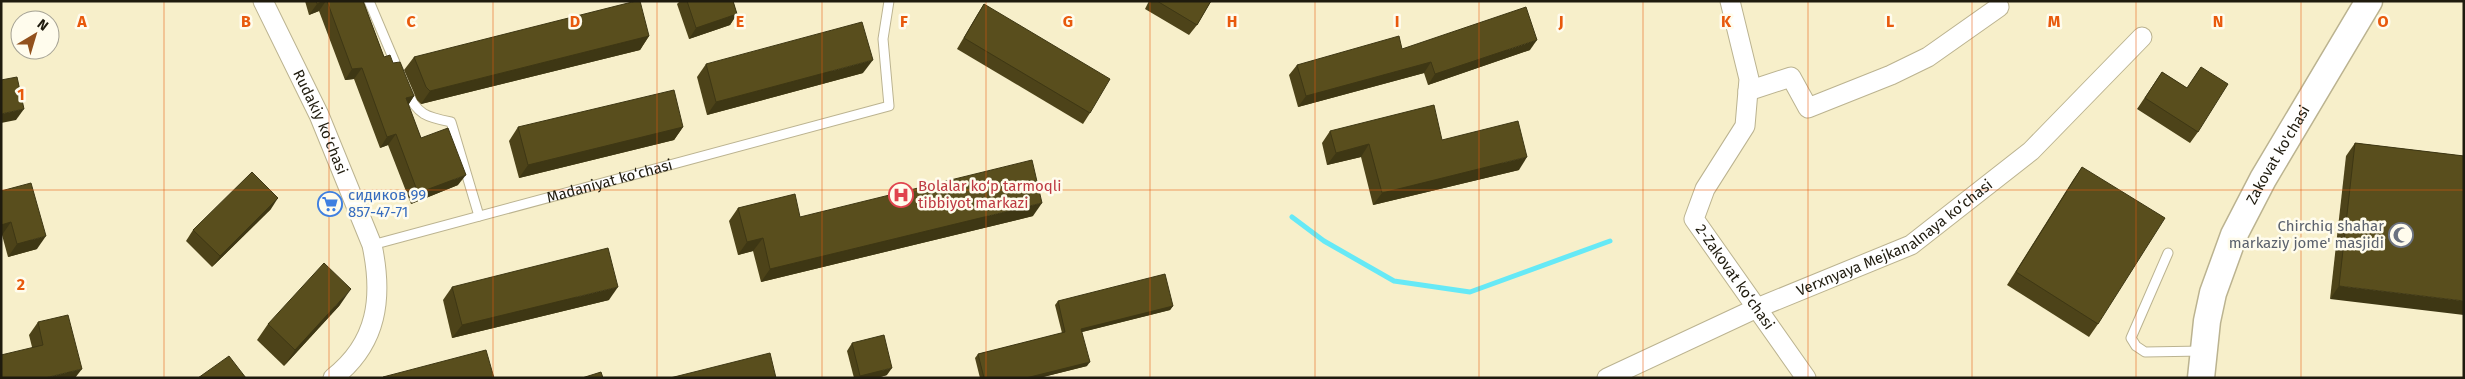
<svg xmlns="http://www.w3.org/2000/svg" width="2465" height="379" viewBox="0 0 2465 379" font-family="'Fira Sans',sans-serif">
<rect width="100%" height="100%" fill="#f7efca"/>
<g fill="none" stroke-linecap="round" stroke-linejoin="round">
<polyline stroke="#66e9f6" stroke-width="5" points="1292,217 1324,241 1394,281 1470,292 1610,241"/>
<defs>
<g id="lane">
<polyline points="369,1 399,72"/>
<path d="M407,91C417,115 427,117 451,122L479,216"/>
<path id="s1" d="M372,245L889,106L883,39L889,1"/>
<polyline points="2168,253 2131,338 2136,346 2145,352 2203,351"/>
</g>
<g id="street">
<path id="s2" d="M263,1L319,115L372,245C383,297 378,343 333,378"/>
<path id="s3" d="M1730,1L1749,79L1745,126L1705,189L1694,219L1806,378"/>
<polyline points="1748,91 1791,77 1808,108 1891,75 1928,57 1999,7"/>
<path id="s4" d="M1607,378L1757,308L1911,245L2031,151L2142,37"/>
</g>
<g id="secondary">
<path id="s5" d="M2201,378L2207,321L2213,293L2234,235L2263,179L2369,1"/>
</g>
</defs>
<use href="#lane" stroke="#bbb390" stroke-width="11"/>
<use href="#street" stroke="#bbb390" stroke-width="21"/>
<use href="#secondary" stroke="#bbb390" stroke-width="29"/>
<use href="#lane" stroke="#fff" stroke-width="9"/>
<use href="#street" stroke="#fff" stroke-width="19"/>
<use href="#secondary" stroke="#fff" stroke-width="26"/>
</g>
<g fill="#4d4319">
<polygon points="305,1 363,1 384,57 393,63 414,96 408,105 421,138 458,185 411,204 388,145 380,148 354,79 345,80 319,11 309,15"/>
<polygon points="680,1 733,1 737,14 730,25 689,39 677,4"/>
<polygon points="1149,1 1211,1 1197,25 1189,35 1145,9"/>
<polygon points="984,4 1090,113 1083,124 957,49 977,15"/>
<polygon points="649,36 640,50 421,104 417,100 404,70 414,57"/>
<polygon points="1402,49 1530,50 1428,85 1424,73 1298,107 1289,75 1297,65"/>
<polygon points="706,64 863,73 707,115 697,77"/>
<polygon points="2201,67 2198,132 2190,143 2137,109 2162,72 2187,88"/>
<polygon points="518,127 683,127 674,140 519,178 509,141"/>
<polygon points="1330,131 1442,140 1519,170 1373,205 1361,157 1327,165 1322,143"/>
<polygon points="2355,143 2464,156 2330,299 2346,156"/>
<polygon points="2082,167 2098,324 2089,337 2007,285 2073,180"/>
<polygon points="1,191 37,249 8,257 2,235"/>
<polygon points="738,208 800,217 1033,216 761,282 753,251 738,255 729,221"/>
<polygon points="271,209 212,267 186,241 193,230"/>
<polygon points="452,287 609,300 452,338 443,300"/>
<polygon points="1058,301 1173,306 1170,310 1082,332 1087,366 1039,378 980,378 975,358 978,354 1062,333 1055,305"/>
<polygon points="340,305 284,366 257,340 268,324"/>
<polygon points="38,322 75,378 32,347 29,335"/>
<polygon points="852,343 887,375 877,378 854,378 847,351"/>
</g>
<g fill="#3e3714">
<polygon points="324,1 326,1 319,11 309,15 317,4"/>
<polygon points="737,14 730,25 689,39 696,28"/>
<polygon points="649,36 640,50 421,104 430,91"/>
<polygon points="1537,40 1530,50 1428,85 1435,74"/>
<polygon points="873,60 863,73 707,115 716,102"/>
<polygon points="1431,62 1424,73 1298,107 1306,96"/>
<polygon points="362,68 354,79 345,80 352,69"/>
<polygon points="414,96 407,107 406,98"/>
<polygon points="24,109 16,120 1,123 1,114"/>
<polygon points="683,127 674,140 519,178 528,165"/>
<polygon points="396,134 388,145 380,148 387,137"/>
<polygon points="1369,144 1361,157 1327,165 1336,153"/>
<polygon points="1527,157 1519,170 1373,205 1382,193"/>
<polygon points="466,175 458,185 411,204 418,193"/>
<polygon points="278,198 271,209 212,267 220,256"/>
<polygon points="1042,203 1033,216 761,282 770,269"/>
<polygon points="11,222 2,235 1,235 1,225"/>
<polygon points="46,236 37,249 8,257 17,244"/>
<polygon points="763,238 753,251 738,255 747,242"/>
<polygon points="2339,286 2464,301 2464,315 2330,299"/>
<polygon points="618,287 609,300 452,338 462,325"/>
<polygon points="351,289 340,305 284,366 295,350"/>
<polygon points="1173,306 1170,310 1078,333 1081,329"/>
<polygon points="1090,362 1087,366 1039,378 1026,378"/>
<polygon points="892,368 887,375 877,378 859,378 860,376"/>
<polygon points="82,369 75,378 45,378"/>
</g>
<g fill="#594e1d" stroke="#3e3714">
<polygon points="316,1 324,1 317,4"/>
<polygon points="327,1 363,1 384,57 390,55 393,63 400,62 414,96 406,98 421,138 448,128 466,175 418,193 396,134 387,137 362,68 352,69"/>
<polygon points="636,1 640,1 649,36 430,91 426,87 414,57"/>
<polygon points="687,1 733,1 737,14 696,28"/>
<polygon points="1157,1 1211,1 1197,25"/>
<polygon points="984,4 1110,79 1090,113 964,38"/>
<polygon points="1526,7 1537,40 1435,74 1431,62 1306,96 1297,65 1399,36 1402,49"/>
<polygon points="862,22 873,60 716,102 706,64"/>
<polygon points="2201,67 2228,84 2198,132 2145,98 2162,72 2187,88"/>
<polygon points="17,77 24,109 1,114 1,80"/>
<polygon points="674,90 683,127 528,165 518,127"/>
<polygon points="1434,105 1442,140 1518,121 1527,157 1382,193 1369,144 1336,153 1330,131"/>
<polygon points="2355,143 2464,156 2464,301 2339,286"/>
<polygon points="1032,160 1042,203 770,269 763,238 747,242 738,208 795,194 800,217"/>
<polygon points="2082,167 2165,218 2098,324 2016,272"/>
<polygon points="252,172 278,198 220,256 193,230"/>
<polygon points="31,183 46,236 17,244 11,222 1,225 1,191"/>
<polygon points="608,248 618,287 462,325 452,287"/>
<polygon points="324,263 351,289 295,350 268,324"/>
<polygon points="1165,274 1173,306 1081,329 1090,362 1026,378 984,378 978,354 1065,332 1058,301"/>
<polygon points="68,315 82,369 45,378 1,378 1,355 43,345 38,322"/>
<polygon points="884,335 892,368 860,376 852,343"/>
<polygon points="486,350 494,378 384,378 383,377"/>
<polygon points="770,353 776,378 670,378"/>
<polygon points="229,356 246,378 198,378"/>
<polygon points="601,372 603,378 582,378"/>
</g>
<path fill="none" stroke="#e8590c" stroke-width="1" stroke-opacity="0.55" d="M164,1V378M329,1V378M493,1V378M657,1V378M822,1V378M986,1V378M1150,1V378M1315,1V378M1479,1V378M1643,1V378M1808,1V378M1972,1V378M2136,1V378M2301,1V378M1,190H2464"/>
<defs>
<symbol id="hospital-ring" viewBox="-11 -11 22 22"><circle r="9.5" fill="#fffced" stroke="#e0444e" stroke-width="1.5"/><path d="M-5-5h3v3.5h4V-5h3V5h-3V1.5h-4V5h-3Z" fill="#e0444e"/></symbol>
<symbol id="supermarket-ring" viewBox="-11 -11 22 22"><circle r="9.5" fill="#fffced" stroke="#3f7fe0" stroke-width="1.5"/><path d="M-6-5.5h2.5l.6 2H6L4.5 2H-2.5L-4.4-4H-6ZM-1.5 3.2a1.3 1.3 0 1 0 .1 0ZM3 3.2a1.3 1.3 0 1 0 .1 0Z" fill="#3f7fe0"/></symbol>
<symbol id="mosque-ring" viewBox="-11 -11 22 22"><circle r="9.5" fill="#fffced" stroke="#6b7280" stroke-width="1.5"/><path d="M3.5-4.9A6 6 0 1 0 3.5 4.9A5 5 0 1 1 3.5-4.9Z" fill="#6b7280"/></symbol>
</defs>
<g fill-rule="evenodd">
<use href="#hospital-ring" x="887" y="181" width="28" height="28"/>
<use href="#supermarket-ring" x="316" y="190" width="28" height="28"/>
<use href="#mosque-ring" x="2387" y="221" width="28" height="28"/>
</g>
<g text-anchor="middle" stroke-width="5" stroke-linejoin="round" paint-order="stroke">
<g font-size="15" fill="#1f1b0e" stroke="#fffced">
<text dy="5" stroke="none"><textPath href="#s2" startOffset="134">Rudakiy ko‘chasi</textPath></text>
<text dy="5" stroke="none"><textPath href="#s5" startOffset="239">Zakovat ko'chasi</textPath></text>
<text dy="5" stroke="none"><textPath href="#s1" startOffset="246">Madaniyat ko‘chasi</textPath></text>
<text dy="5" stroke="none"><textPath href="#s4" startOffset="321">Verxnyaya Mejkanalnaya ko‘chasi</textPath></text>
<text dy="5" stroke="none"><textPath href="#s3" startOffset="305">2-Zakovat ko‘chasi</textPath></text>
</g>
<g font-size="15" fill="#be3a42" stroke="#fffced" text-anchor="start">
<text x="918" y="191">Bolalar ko‘p tarmoqli<tspan x="918" dy="17">tibbiyot markazi</tspan></text>
</g>
<g font-size="15" fill="#366cbe" stroke="#fffced" text-anchor="start">
<text x="348" y="200">сидиков 99<tspan x="348" dy="17">857-47-71</tspan></text>
</g>
<g font-size="15" fill="#5b616d" stroke="#fffced" text-anchor="end">
<text x="2384" y="231">Chirchiq shahar<tspan x="2384" dy="17">markaziy jome' masjidi</tspan></text>
</g>
</g>
<g font-size="16" text-anchor="middle" font-weight="bold" fill="#e8590c" stroke="#fffced" stroke-width="5" stroke-linejoin="round" paint-order="stroke">
<text x="82" y="27">A</text>
<text x="246" y="27">B</text>
<text x="411" y="27">C</text>
<text x="575" y="27">D</text>
<text x="740" y="27">E</text>
<text x="904" y="27">F</text>
<text x="1068" y="27">G</text>
<text x="1232" y="27">H</text>
<text x="1397" y="27">I</text>
<text x="1561" y="27">J</text>
<text x="1726" y="27">K</text>
<text x="1890" y="27">L</text>
<text x="2054" y="27">M</text>
<text x="2218" y="27">N</text>
<text x="2383" y="27">O</text>
<text x="21" y="100">1</text>
<text x="21" y="290">2</text>
</g>
<rect width="2465" height="379" fill="none" stroke="#1f1b0e" stroke-width="5"/>
<g transform="translate(35 35) rotate(38)"><circle r="24" fill="#fffced" stroke="#a5a294"/>
<path d="M0-4L9 19L0 12L-9 19Z" fill="#92511d"/>
<text y="-8" font-size="14" font-weight="bold" text-anchor="middle" fill="#1f1b0e">N</text>
</g>
</svg>
